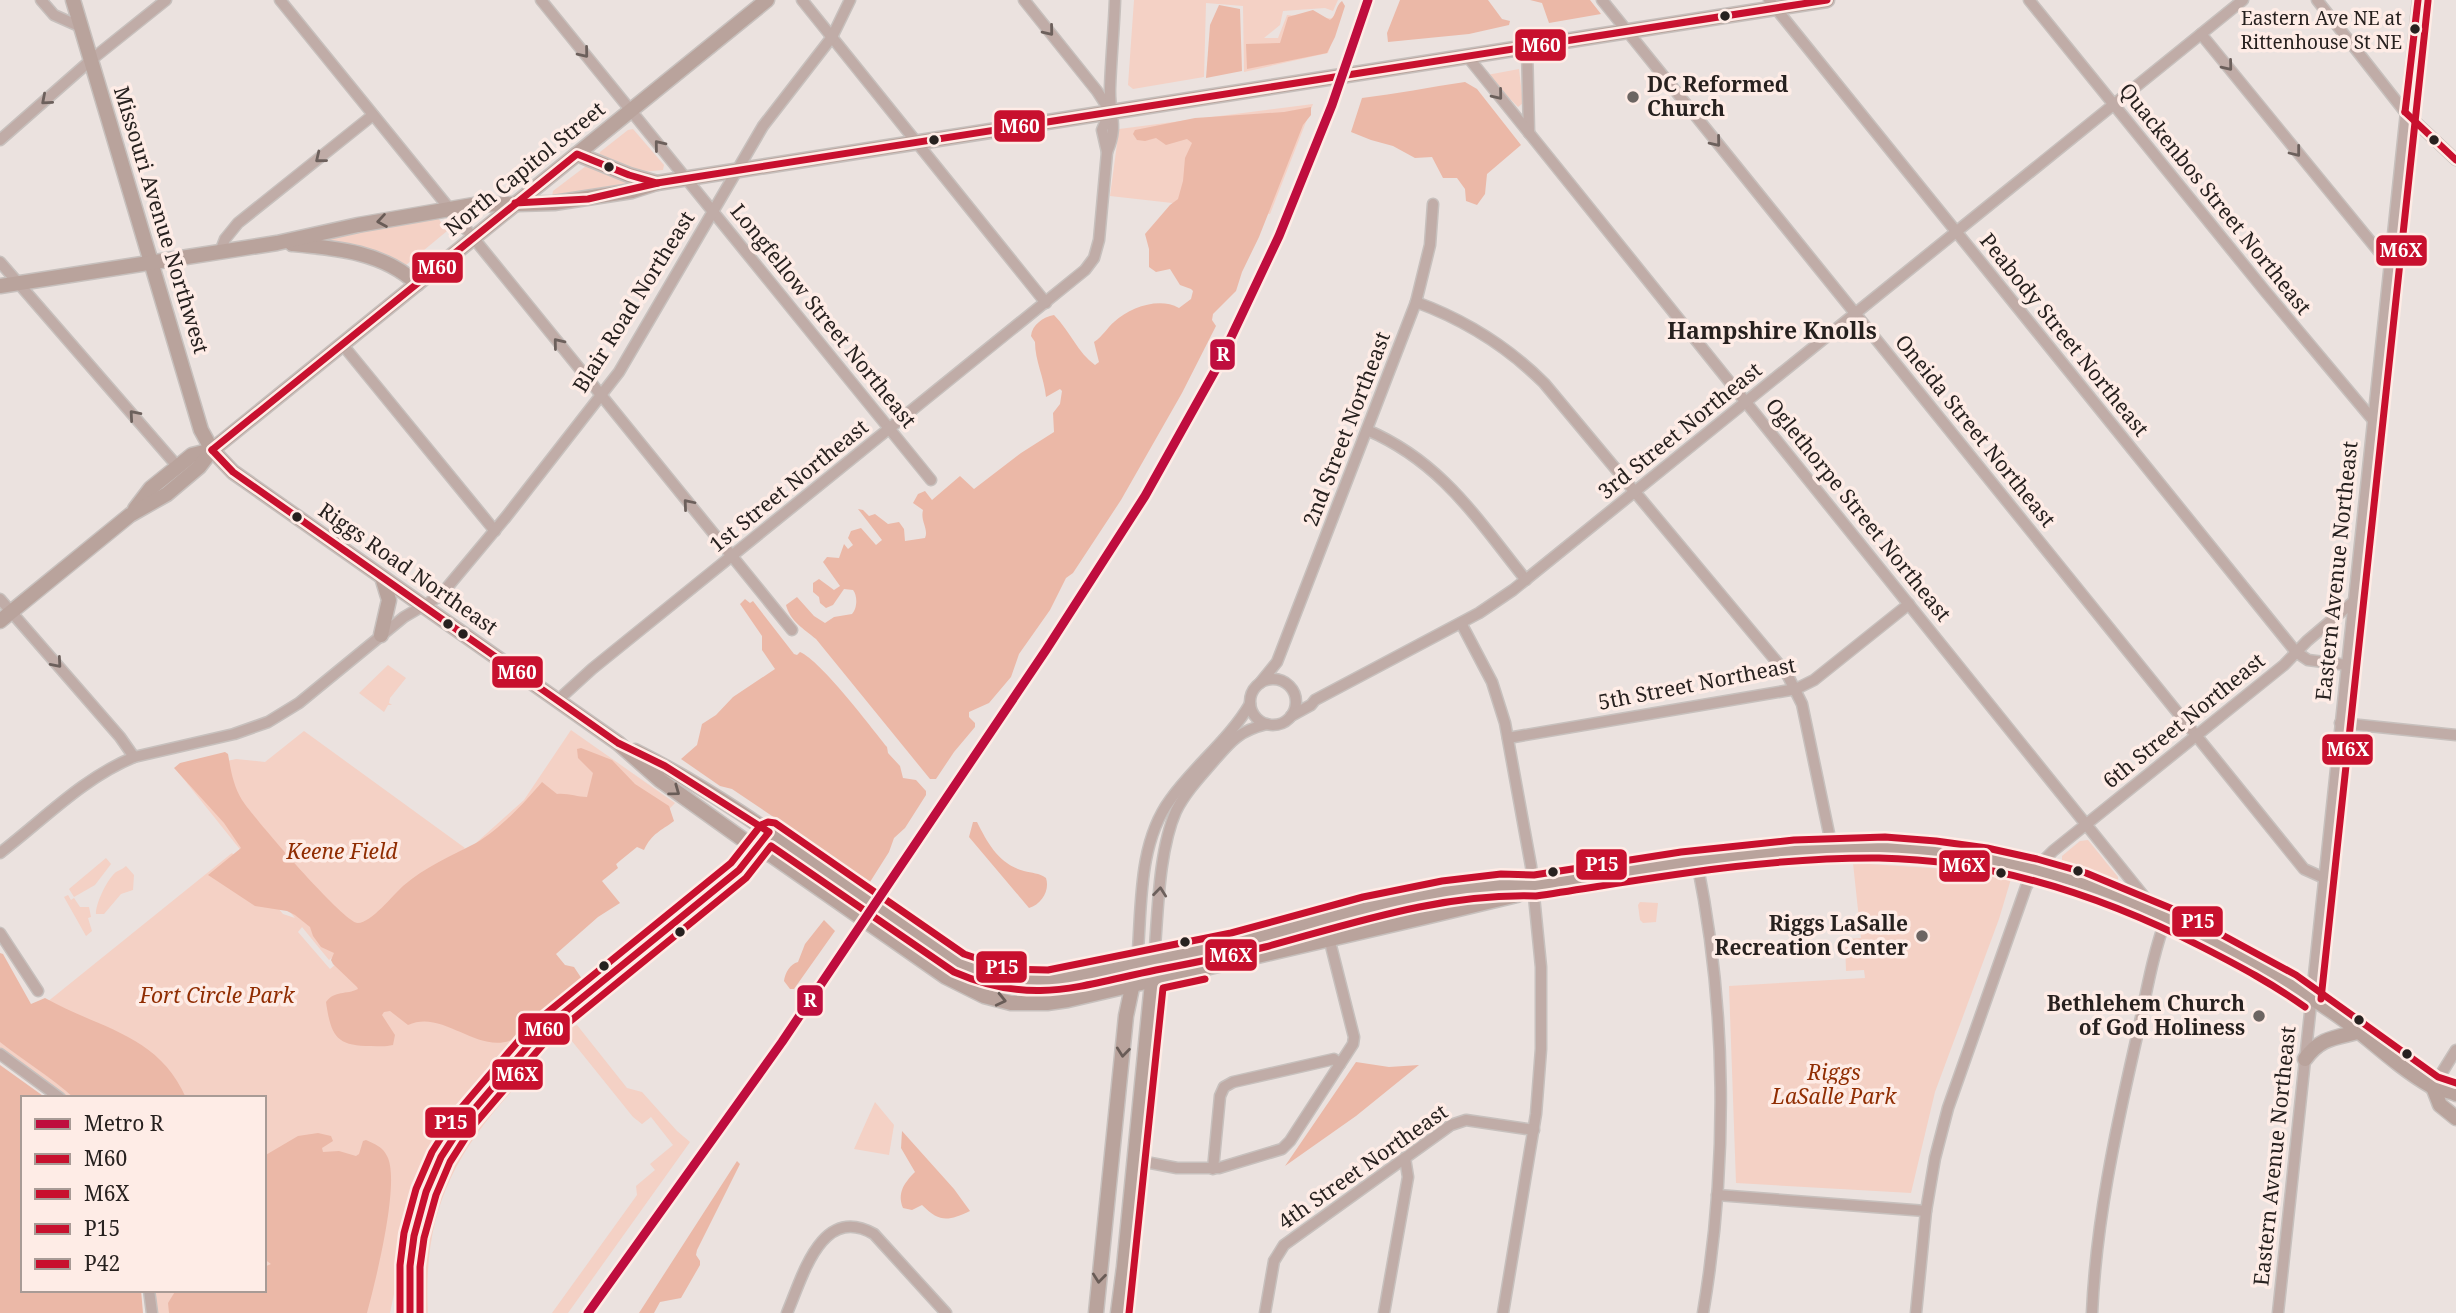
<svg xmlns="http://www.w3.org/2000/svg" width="2456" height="1313" viewBox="0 0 2456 1313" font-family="'Noto Serif',serif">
<rect width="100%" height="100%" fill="#ebe2df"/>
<g fill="#f4d1c5">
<polygon points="1134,0 1338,0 1333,11 1325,8 1283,11 1280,25 1264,38 1278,38 1287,15 1339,19 1328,53 1244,72 1243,6 1206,3 1204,77 1133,89 1128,85"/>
<polygon points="1519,69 1523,103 1518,107 1487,75"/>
<polygon points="1313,104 1270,214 1110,196 1119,129"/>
<polygon points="633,129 664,165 663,170 642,172 599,156 600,152 628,130"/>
<polygon points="586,166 631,184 552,196 553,191"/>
<polygon points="438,218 447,231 406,265 378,252 321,238 321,236"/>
<polygon points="388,665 406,678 390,698 389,703 392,705 388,705 384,712 359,693"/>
<path d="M571,730L675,803L509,977L534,1022C503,1056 467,1089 442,1128C433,1142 426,1157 420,1171L390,1313H158L153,1290H264V1098H69L0,1049V1040L232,853L283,914L295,918L178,772L236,759L265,762L304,731L465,848L329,960L302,927L298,932L330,969L399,912L524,800Z"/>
<polygon points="2088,840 2118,877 2118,881 2062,862 2062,856 2080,841"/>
<polygon points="106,858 111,864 95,885 74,897 69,889"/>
<polygon points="1853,863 1962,870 2011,879 1999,919 1935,1092 1911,1193 1736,1183 1729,986 1865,978 1864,970 1846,971 1845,939 1861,938"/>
<path d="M126,866L134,875L133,890L121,894L104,914H96C95,905 107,879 116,872C119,870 123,869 126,866Z"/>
<polygon points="68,895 71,900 74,898 80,907 89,907 91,917 88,918 92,931 86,936 64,897"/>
<polygon points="1640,902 1658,903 1656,922 1643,923 1640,920 1638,905"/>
<polygon points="577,1025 627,1088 642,1092 677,1131 690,1142 568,1313 552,1313 637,1195 636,1186 655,1170 650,1164 673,1145 651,1117 642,1124 633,1117 563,1030"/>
<path d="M512,1091C449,1160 423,1219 428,1313H423C419,1240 437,1172 484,1115C491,1106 499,1094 512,1091Z"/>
<polygon points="875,1102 894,1125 889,1155 854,1149"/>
</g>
<g fill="#ebb8a7">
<polygon points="1400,0 1488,0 1502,19 1510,21 1509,25 1469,34 1388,42 1387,33"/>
<polygon points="1530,0 1590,0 1601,14 1549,23 1542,3"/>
<path d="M1342,1L1345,6L1335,37L1327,53L1247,69L1246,44L1280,43L1288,17L1313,10L1330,20C1337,15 1335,6 1342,1Z"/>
<polygon points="1219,5 1240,9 1242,71 1206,78 1210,25"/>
<path d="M1465,82L1477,89L1521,145L1487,174L1485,194L1477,205L1466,201L1465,189L1457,178H1443L1432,157L1415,158L1393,146L1371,140L1351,132L1362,98C1396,94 1430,87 1465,82Z"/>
<path d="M1311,107V115L1303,125L1259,237L1242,272L1236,291L1213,314L1212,320L1216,326L1182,393L1121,500L1073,573L1066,578L1050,610L1019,654L1011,677L989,703L969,712V717L975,723V727L954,752L936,779H930L816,639C804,629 790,621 786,605L797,597L814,616L825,623L834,617L852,614C857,609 858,596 853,590L844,589L833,605L826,608L820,603L819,597L813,592V583L819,579L834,590L840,586L823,562L827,557L839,558L844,544L848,549L853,545L848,538L851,531L861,528L876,545L882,540L858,509L863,510L869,516L875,514L888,524L899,522L904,529L905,541L925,538C929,529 920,521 923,510L913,503L918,494L925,491L932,500L960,476L974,489L1021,453L1054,432L1053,413L1060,404L1062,391L1060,389L1046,397C1044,377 1035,361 1035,342L1031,336C1032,325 1043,317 1054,315C1070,331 1078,353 1095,365L1099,362L1094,342C1103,336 1107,328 1114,322C1131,307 1159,297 1179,308L1191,299L1193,291L1191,289L1180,285L1170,269L1156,272L1149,267V249L1145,234L1170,205L1178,199L1183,181L1185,158L1192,143L1187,139L1166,145L1156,138L1145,141L1137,140L1133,134L1135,130L1195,118L1284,112Z"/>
<path d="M745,599L750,603L753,601L794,654L797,655L800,652C821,661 870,726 887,747L888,753L900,766L903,778L916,780L926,791V795L905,828L894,838L889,852L870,882L732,789L720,786L681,759L697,745L702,724L716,715L733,697L775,669L762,650V636L740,604Z"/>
<path d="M581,748L612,760L635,784L669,806L674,821C661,831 652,833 644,850L637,847L616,864L618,868L602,881L620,903L598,917L556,954L565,965L574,967L582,979C567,992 550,1004 536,1017C528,1024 521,1036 512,1040C476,1054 443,1009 408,1025L390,1011L384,1012L382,1015L395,1035L393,1045C385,1047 379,1046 371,1046C336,1046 331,1036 326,1002C335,990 346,995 358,989L357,987L333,964L331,960L334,953L321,947L313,936L310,927L295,915L287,911L255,906L208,875L241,848L224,823L174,768L180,763L225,752L228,754C231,771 233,785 242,800C253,817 345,924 358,923C371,923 393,895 403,886C425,867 451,856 476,843C499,830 525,802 542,782L557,794C568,793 577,797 587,797L593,773L578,758L577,749Z"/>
<path d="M973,822H977C988,844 999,864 1024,871C1032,873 1039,873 1046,878C1050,890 1042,904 1029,908L969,837Z"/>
<path d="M824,920L835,931L794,989H790L784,981C785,973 790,964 798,962L805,944Z"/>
<path d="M0,953L3,954L31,1004L45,998C100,1029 158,1034 186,1098H74C51,1077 24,1061 0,1042Z"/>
<polygon points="1356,1062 1389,1067 1419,1065 1356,1116 1285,1166"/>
<polygon points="0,1065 46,1098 23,1098 23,1290 141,1290 143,1313 0,1313"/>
<path d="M902,1131L954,1189L970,1211C948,1221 940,1223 922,1205L912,1210L903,1208C897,1193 904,1183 915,1172L901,1148Z"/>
<path d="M318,1133L331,1136L333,1141L322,1148L323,1152L339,1151L356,1156L359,1154L363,1141L366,1140C375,1144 383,1147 387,1156C401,1181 375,1283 367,1313H169L168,1303L176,1290L190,1292L204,1290H264V1267L271,1264L264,1259V1156L298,1136Z"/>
<polygon points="737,1161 740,1164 697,1250 696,1255 700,1261 700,1265 681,1298 660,1302 654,1313 639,1313"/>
</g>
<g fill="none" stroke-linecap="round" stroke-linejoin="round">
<defs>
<g id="minor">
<polyline points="41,0 54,15 81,27"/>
<polyline points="280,0 792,630"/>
<polyline points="541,0 931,480"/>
<polyline points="802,0 1046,303"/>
<polyline points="1024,0 1097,91 1110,111"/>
<polyline points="1602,0 2304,869 2324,878"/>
<polyline points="1769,0 2296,652 2308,660 2347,665"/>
<polyline points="2029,0 2265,291 2373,420"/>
<polyline points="2317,0 2405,112 2456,160"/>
<polyline points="2201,34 2389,264"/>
<polyline points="1527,47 1529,133"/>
<polyline points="1467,56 2155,910"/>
<polyline points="0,140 91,60 166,0"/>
<path d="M1107,152C1119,124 1109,116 1110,88C1111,59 1114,29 1115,0"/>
<polyline points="220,252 225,239 238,223 373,115"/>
<polyline points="0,262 178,467"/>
<path d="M1416,302C1465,320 1507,346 1544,383L1787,674L1802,704L1832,848"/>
<polyline points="342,344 495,531"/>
<path d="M1367,430C1442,462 1477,519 1526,580"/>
<polyline points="0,599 120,737 134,757"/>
<polyline points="1461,623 1492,682 1505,723 1531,866 1541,967 1541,1049 1536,1114 1503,1313"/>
<circle cx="1273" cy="702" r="23"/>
<polyline points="1260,683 1277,662 1416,302 1430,245 1433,204"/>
<polyline points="558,700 592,669 1085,270 1094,258 1099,240 1107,152 1102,130 1110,111"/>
<polyline points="1291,716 1311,705 1315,700 1479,613 1513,590 2243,0"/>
<polyline points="2340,723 2456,735"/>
<polyline points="1508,738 1796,689 1814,680 1909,604"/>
<path d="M0,853C43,820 83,778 134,757L234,734L268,722L299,703L404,617L440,596L506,517L619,372L763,126L832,37L850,0"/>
<path d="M1697,862C1727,1009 1728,1165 1703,1313"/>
<polyline points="0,933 38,991"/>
<path d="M1154,960C1158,915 1158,852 1176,811C1185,793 1199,778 1212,763C1230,742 1238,731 1267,724"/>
<path d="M1137,963C1142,910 1137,845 1170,800C1194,766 1229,740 1250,704"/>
<polyline points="0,1054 60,1098"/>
<polyline points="2433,1087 2456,1050"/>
<polyline points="1135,1160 1177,1168 1219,1168 1282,1149 1290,1141 1353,1044 1354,1037 1329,938"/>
<polyline points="1213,1169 1220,1096 1224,1087 1233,1082 1334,1059 1340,1064"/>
<polyline points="1717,1195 1926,1211"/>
<polyline points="149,1290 152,1313"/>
<polyline points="410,1313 410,1266 414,1236 426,1192 441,1157 465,1120 539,1033 739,870 769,832"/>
<path d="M787,1313C803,1276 821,1204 874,1234L946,1313"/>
<polyline points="1265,1313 1274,1261 1284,1245 1451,1125 1466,1120 1534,1130"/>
<polyline points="1384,1313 1408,1177 1405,1158"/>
<polyline points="1916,1313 1926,1211 1935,1158 1948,1108 2026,887 2040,864 2053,851 2284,665 2307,641 2353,602"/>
<path d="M2092,1313C2096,1223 2115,1133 2135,1045C2145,1002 2151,958 2167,916"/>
<polyline points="2278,1313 2418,0"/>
</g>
<g id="major">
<polyline points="73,0 201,430 212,450 233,472 618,743 660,780 741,838 774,857 946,977 984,996 1011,1003 1047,1003 1068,1000 1421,918 1517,895 1534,886"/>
<polyline points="577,154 629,175 657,183"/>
<path d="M292,244C336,248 384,252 417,284"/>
<polyline points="0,286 277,243 358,225 473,205 554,203 632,191 657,183 1827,0"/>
<polyline points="135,509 151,488 192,455 212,450"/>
<polyline points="0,621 130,515 167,494 199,467 212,450 767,0"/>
<polyline points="381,635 389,600 382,577"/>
<path d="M635,751C745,806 840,886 943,953C1016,997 1060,980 1137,963C1179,954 1221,947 1262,936C1331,918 1399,896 1470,888C1492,885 1512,883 1534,886C1737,856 1912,817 2112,892C2158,910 2201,934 2244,957C2280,977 2314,998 2347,1022C2374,1043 2401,1069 2431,1086C2439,1090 2448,1090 2456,1094"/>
<path d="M2305,1059C2320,1038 2334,1038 2358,1032"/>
<polyline points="2433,1087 2440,1105 2456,1118"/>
<polyline points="1096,1313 1126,1016 1134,978"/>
<polyline points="1118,1313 1124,1267 1153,973"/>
</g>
</defs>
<use href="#minor" stroke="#c7c0bd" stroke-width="13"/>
<use href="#major" stroke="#c7c0bd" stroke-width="17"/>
<use href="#minor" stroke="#c0aca7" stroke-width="10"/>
<use href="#major" stroke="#b9a39c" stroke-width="14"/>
<defs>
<g id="bus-1">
<polyline points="515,203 588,199 658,183"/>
<polyline points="212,450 577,154 629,175 657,183 1827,0"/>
<polyline points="212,450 233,472 618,743 665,766 769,832 739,870 539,1033 465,1120 441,1157 426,1192 414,1236 410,1266 410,1313"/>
</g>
<g id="bus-2">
<polyline points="2321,999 2428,1"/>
<path d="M420,1313V1267L424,1238L436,1195L450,1162L473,1126L546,1041L746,878L771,846L954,972C1032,1006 1078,986 1156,970C1193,963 1229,956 1265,947C1354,923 1442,893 1536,896C1649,879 1763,857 1879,858C1993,860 2103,896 2204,948C2239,966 2273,984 2305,1007"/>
<polyline points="1129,1313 1163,988 1205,979"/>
</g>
<polyline id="bus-3" points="400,1313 400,1265 404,1233 416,1189 432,1152 456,1114 532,1025 731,863 761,825 768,822 775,823 964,954 1008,969 1048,970 1231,933 1363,897 1442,881 1501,874 1534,875 1681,852 1794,840 1885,837 1936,841 1987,848 2037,859 2086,873 2180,912 2296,975 2438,1077 2456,1083"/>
<g id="bus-4">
<polyline points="2405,112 2418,0"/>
<polyline points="2405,112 2456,160"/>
</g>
</defs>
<use href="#bus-1" stroke="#feece6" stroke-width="12"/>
<use href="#bus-2" stroke="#feece6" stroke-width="12"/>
<use href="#bus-3" stroke="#feece6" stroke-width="12"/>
<use href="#bus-4" stroke="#feece6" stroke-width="12"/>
<use href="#bus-1" stroke="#c8102e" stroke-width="7"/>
<use href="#bus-2" stroke="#c8102e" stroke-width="7"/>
<use href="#bus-3" stroke="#c8102e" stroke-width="7"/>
<use href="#bus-4" stroke="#c8102e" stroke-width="7"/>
<defs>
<polyline id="metro-1" points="588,1313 782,1042 1046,650 1145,496 1216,369 1279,236 1332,105 1368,0"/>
</defs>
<use href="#metro-1" stroke="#feece6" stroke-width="14"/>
<use href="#metro-1" stroke="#bf0d3e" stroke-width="9"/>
</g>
<defs><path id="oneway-chevron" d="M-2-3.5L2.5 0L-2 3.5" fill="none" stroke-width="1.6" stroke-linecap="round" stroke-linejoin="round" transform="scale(1.75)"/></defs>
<g stroke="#6c605c">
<use href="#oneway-chevron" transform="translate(1049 31) rotate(51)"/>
<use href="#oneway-chevron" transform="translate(584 53) rotate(51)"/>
<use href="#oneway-chevron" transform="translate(2228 66) rotate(51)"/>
<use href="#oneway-chevron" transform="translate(1498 95) rotate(51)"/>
<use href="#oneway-chevron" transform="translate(46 100) rotate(139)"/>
<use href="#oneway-chevron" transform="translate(1716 142) rotate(51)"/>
<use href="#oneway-chevron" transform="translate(659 145) rotate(-129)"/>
<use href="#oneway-chevron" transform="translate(2296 152) rotate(52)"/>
<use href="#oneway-chevron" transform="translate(320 158) rotate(141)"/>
<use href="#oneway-chevron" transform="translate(558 343) rotate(-129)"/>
<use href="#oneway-chevron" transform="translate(134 415) rotate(-131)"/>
<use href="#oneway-chevron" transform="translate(688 504) rotate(-130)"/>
<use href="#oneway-chevron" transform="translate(57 663) rotate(49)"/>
<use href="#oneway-chevron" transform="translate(1160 892) rotate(-84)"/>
</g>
<g stroke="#695c57">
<use href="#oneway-chevron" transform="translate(382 221) rotate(171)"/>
<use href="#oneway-chevron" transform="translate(675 791) rotate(36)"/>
<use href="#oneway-chevron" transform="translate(1001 1000) rotate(13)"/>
<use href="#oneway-chevron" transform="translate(1123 1052) rotate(96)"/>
<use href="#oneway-chevron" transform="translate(1099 1278) rotate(96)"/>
</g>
<g fill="#27211f" stroke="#feece6" stroke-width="2.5">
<circle cx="1725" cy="16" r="6"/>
<circle cx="2415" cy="29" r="6"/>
<circle cx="934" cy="140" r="6"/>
<circle cx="2434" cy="140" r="6"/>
<circle cx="609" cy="167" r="6"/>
<circle cx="297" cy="517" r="6"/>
<circle cx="448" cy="624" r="6"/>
<circle cx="463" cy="634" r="6"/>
<circle cx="2078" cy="871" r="6"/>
<circle cx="1553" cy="872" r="6"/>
<circle cx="2001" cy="873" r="6"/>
<circle cx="680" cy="932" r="6"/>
<circle cx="1185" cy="942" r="6"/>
<circle cx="604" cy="966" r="6"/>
<circle cx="2359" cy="1020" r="6"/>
<circle cx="2407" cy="1054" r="6"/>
</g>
<g fill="#6c6562" stroke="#feece6" stroke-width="2.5">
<circle cx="1633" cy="97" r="7"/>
<circle cx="1922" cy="936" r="7"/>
<circle cx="2259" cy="1016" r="7"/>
</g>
<g text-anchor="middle" stroke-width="7" stroke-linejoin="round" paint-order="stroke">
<g font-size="19" fill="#27211f" stroke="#feece6" text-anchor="end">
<text x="2402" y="25">Eastern Ave NE at<tspan x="2402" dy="24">Rittenhouse St NE</tspan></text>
</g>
<g font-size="21" font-weight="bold" fill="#27211f" stroke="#feece6" text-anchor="end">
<text x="1647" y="92" text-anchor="start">DC Reformed<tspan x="1647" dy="24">Church</tspan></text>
<text x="1908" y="931">Riggs LaSalle<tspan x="1908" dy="24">Recreation Center</tspan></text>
<text x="2245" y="1011">Bethlehem Church<tspan x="2245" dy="24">of God Holiness</tspan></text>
</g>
<g font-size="21" fill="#27211f" stroke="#feece6">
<text transform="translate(525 169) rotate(-39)" y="7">North Capitol Street</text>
<text transform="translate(2215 199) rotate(51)" y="7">Quackenbos Street Northeast</text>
<text transform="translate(161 220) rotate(73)" y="7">Missouri Avenue Northwest</text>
<text transform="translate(634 302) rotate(-58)" y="7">Blair Road Northeast</text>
<text transform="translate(823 316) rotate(51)" y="7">Longfellow Street Northeast</text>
<text transform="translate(2064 335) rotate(51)" y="7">Peabody Street Northeast</text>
<text transform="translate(1347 429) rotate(-69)" y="7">2nd Street Northeast</text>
<text transform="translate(1680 431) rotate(-39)" y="7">3rd Street Northeast</text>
<text transform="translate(1975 431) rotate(51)" y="7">Oneida Street Northeast</text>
<text transform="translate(789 486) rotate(-39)" y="7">1st Street Northeast</text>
<text transform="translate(1858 510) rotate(51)" y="7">Oglethorpe Street Northeast</text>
<text transform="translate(408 569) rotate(35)" y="7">Riggs Road Northeast</text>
<text transform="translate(2337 571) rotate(-84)" y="7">Eastern Avenue Northeast</text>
<text transform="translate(1697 684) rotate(-11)" y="7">5th Street Northeast</text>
<text transform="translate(2184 721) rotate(-39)" y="7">6th Street Northeast</text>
<text transform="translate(2275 1156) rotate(-84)" y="7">Eastern Avenue Northeast</text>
<text transform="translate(1363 1167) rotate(-35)" y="7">4th Street Northeast</text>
</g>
<g font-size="21" font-style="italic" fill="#902d02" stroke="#feece6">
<text x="342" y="859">Keene Field</text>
<text x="217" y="1003">Fort Circle Park</text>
<text x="1834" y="1080">Riggs<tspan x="1834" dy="24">LaSalle Park</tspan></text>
</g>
<g font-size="23" font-weight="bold" fill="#27211f" stroke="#feece6">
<text x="1772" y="339">Hampshire Knolls</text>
</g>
</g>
<g stroke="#feece6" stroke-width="2.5">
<rect x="1514" y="28" width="53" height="34" rx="7" fill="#c8102e"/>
<rect x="993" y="109" width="53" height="34" rx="7" fill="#c8102e"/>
<rect x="2375" y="234" width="53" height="33" rx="7" fill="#c8102e"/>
<rect x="411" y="251" width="53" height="33" rx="7" fill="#c8102e"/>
<rect x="1209" y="338" width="27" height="33" rx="7" fill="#bf0d3e"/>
<rect x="491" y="655" width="53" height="34" rx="7" fill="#c8102e"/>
<rect x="2321" y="733" width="53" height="33" rx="7" fill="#c8102e"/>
<rect x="1575" y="848" width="53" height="33" rx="7" fill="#c8102e"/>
<rect x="1938" y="849" width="53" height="34" rx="7" fill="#c8102e"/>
<rect x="2171" y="905" width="53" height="33" rx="7" fill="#c8102e"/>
<rect x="1204" y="938" width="54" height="34" rx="7" fill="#c8102e"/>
<rect x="975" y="950" width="53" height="34" rx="7" fill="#c8102e"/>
<rect x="796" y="984" width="28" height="33" rx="7" fill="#bf0d3e"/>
<rect x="517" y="1012" width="54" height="34" rx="7" fill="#c8102e"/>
<rect x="491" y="1058" width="53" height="33" rx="7" fill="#c8102e"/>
<rect x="424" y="1106" width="53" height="33" rx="7" fill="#c8102e"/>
</g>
<g font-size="19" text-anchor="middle" font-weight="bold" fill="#fff">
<text x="1541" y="52">M60</text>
<text x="1020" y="133">M60</text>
<text x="2401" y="257">M6X</text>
<text x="437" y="274">M60</text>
<text x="1223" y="361">R</text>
<text x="517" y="679">M60</text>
<text x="2348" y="756">M6X</text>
<text x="1602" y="871">P15</text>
<text x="1964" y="872">M6X</text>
<text x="2198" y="928">P15</text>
<text x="1231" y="962">M6X</text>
<text x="1002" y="974">P15</text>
<text x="810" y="1007">R</text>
<text x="544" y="1036">M60</text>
<text x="517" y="1081">M6X</text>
<text x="451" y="1129">P15</text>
</g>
<rect x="21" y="1096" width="245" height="196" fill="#feece6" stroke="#a89b96" stroke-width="2"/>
<rect x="35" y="1119" width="35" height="10" fill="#bf0d3e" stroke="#a89b96" stroke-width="2"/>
<text x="84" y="1131" font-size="21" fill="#27211f">Metro R</text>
<rect x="35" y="1154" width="35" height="10" fill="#c8102e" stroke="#a89b96" stroke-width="2"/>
<text x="84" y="1166" font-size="21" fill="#27211f">M60</text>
<rect x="35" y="1189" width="35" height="10" fill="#c8102e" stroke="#a89b96" stroke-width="2"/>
<text x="84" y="1201" font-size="21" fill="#27211f">M6X</text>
<rect x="35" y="1224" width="35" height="10" fill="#c8102e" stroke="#a89b96" stroke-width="2"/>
<text x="84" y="1236" font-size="21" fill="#27211f">P15</text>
<rect x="35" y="1259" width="35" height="10" fill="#c8102e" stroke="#a89b96" stroke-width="2"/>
<text x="84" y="1271" font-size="21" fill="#27211f">P42</text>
</svg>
